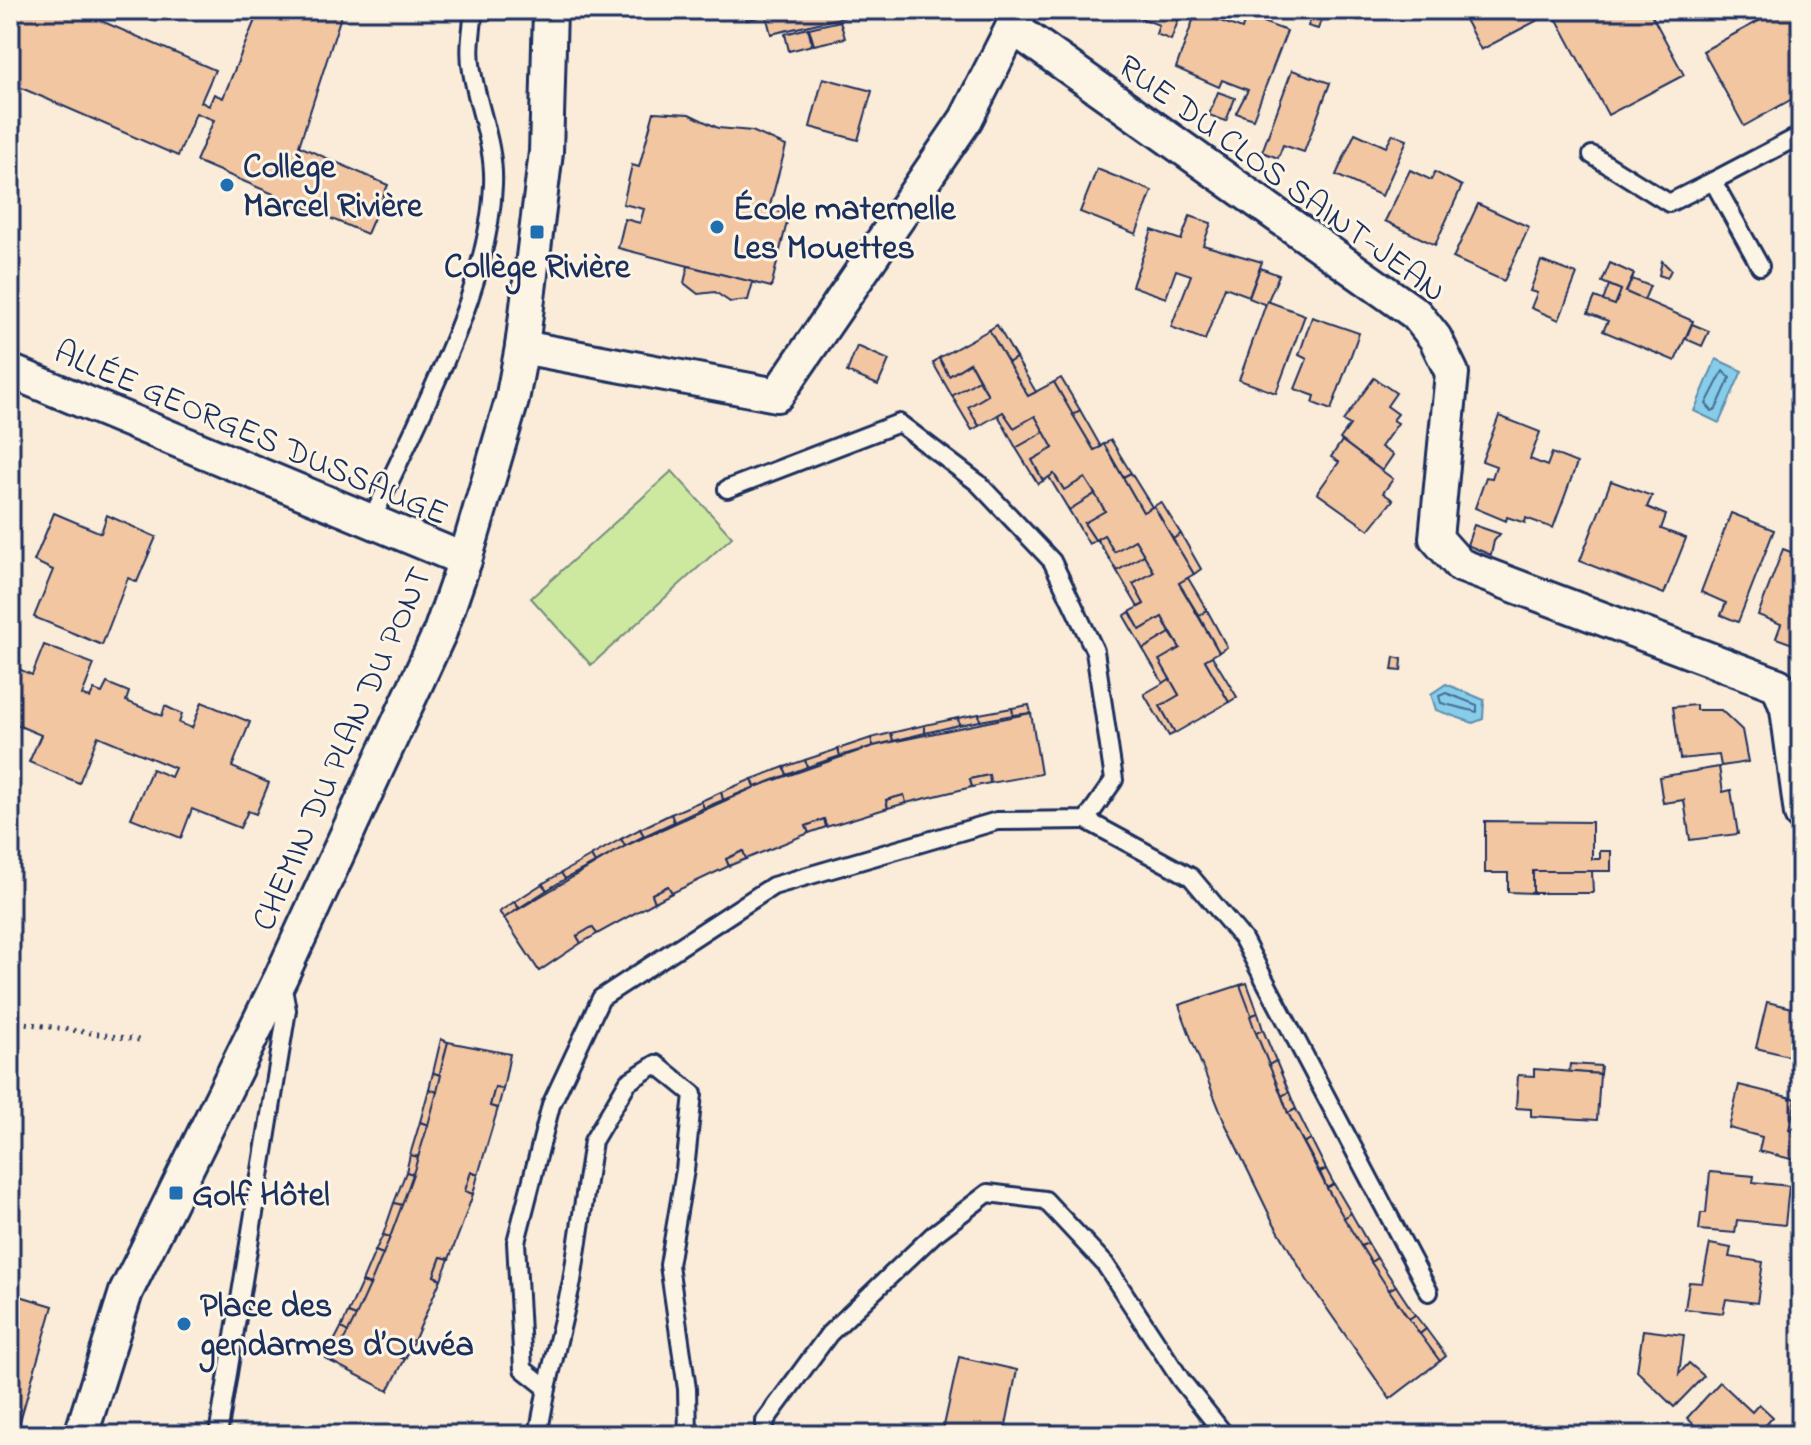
<svg xmlns="http://www.w3.org/2000/svg" width="1811" height="1445" viewBox="0 0 1811 1445" font-family="'Indie Flower',sans-serif">
<rect width="100%" height="100%" fill="#faecd8"/>
<filter id="ink" filterUnits="userSpaceOnUse"><feTurbulence type="fractalNoise" baseFrequency=".0125" numOctaves="2"/><feDisplacementMap in="SourceGraphic" scale="16" xChannelSelector="R" yChannelSelector="G"/><feConvolveMatrix kernelMatrix="1 2 1 2 8 2 1 2 1" color-interpolation-filters="sRGB"/></filter>
<g filter="url(#ink)">
<polygon fill="#cde9a0" stroke="#748c7f" stroke-width="2" points="672,471 732,537 591,665 531,598"/>
<g fill="#87cde9" stroke="#5c8eb1" stroke-width="2">
<polygon points="1716,359 1742,371 1719,423 1694,411"/>
<polygon points="1446,684 1484,700 1483,719 1473,723 1436,710 1431,694"/>
</g>
<g fill="none" stroke-linecap="round" stroke-linejoin="round">
<g stroke="#466e96" stroke-width="2">
<polygon points="1723,371 1730,378 1716,409 1712,411 1706,404"/>
<polygon points="1446,693 1477,705 1477,712 1441,703 1439,696"/>
</g>
</g>
<g fill="#f3c6a2" stroke="#1b2f5e" stroke-width="2">
<polygon points="10,10 76,10 215,70 201,102 209,106 214,94 223,98 259,10 343,10 299,146 388,185 367,234 196,161 214,120 196,113 178,156 10,83"/>
<polygon points="744,10 842,10 844,17 771,34 766,15 747,20"/>
<polygon points="1120,10 1182,10 1171,40 1156,34 1159,25"/>
<polygon points="1314,10 1325,10 1318,29 1308,26"/>
<polygon points="1460,10 1649,10 1684,75 1608,115 1553,12 1481,50"/>
<polygon points="1766,10 1801,10 1801,94 1744,126 1703,51 1768,16"/>
<polygon points="1196,12 1242,29 1246,16 1287,31 1253,119 1236,113 1248,90 1222,80 1219,87 1176,68"/>
<polygon points="840,21 845,38 814,45 809,28"/>
<polygon points="808,28 812,45 789,51 785,34"/>
<polygon points="1292,70 1330,83 1304,152 1283,145 1278,158 1262,152"/>
<polygon points="823,78 872,91 858,140 810,127"/>
<polygon points="1218,92 1235,98 1226,121 1209,115"/>
<polygon points="654,112 689,114 718,128 752,131 786,146 769,209 789,214 771,287 618,248 625,219 640,223 644,209 623,204 632,165 639,167"/>
<polygon points="1355,133 1386,147 1393,134 1407,140 1382,196 1336,175"/>
<polygon points="1097,169 1152,191 1136,234 1080,212"/>
<polygon points="1410,170 1431,180 1435,172 1462,186 1435,245 1385,221"/>
<polygon points="1478,204 1529,227 1504,281 1453,258"/>
<polygon points="1190,216 1211,223 1203,245 1262,262 1249,296 1225,287 1205,340 1171,327 1191,275 1176,270 1166,298 1132,286 1152,230 1181,240"/>
<polygon points="1541,261 1577,274 1559,320 1531,308 1537,293 1530,291"/>
<polygon points="1662,261 1671,270 1667,278 1659,275"/>
<polygon points="1610,263 1634,274 1626,292 1693,321 1675,361 1603,331 1608,321 1588,313 1595,297 1615,305 1621,290 1602,282"/>
<polygon points="688,266 753,282 748,300 730,302 715,292 698,294 684,283"/>
<polygon points="1260,268 1279,275 1266,305 1249,298"/>
<polygon points="1632,279 1650,286 1644,300 1626,292"/>
<polygon points="1609,285 1621,290 1615,305 1603,301"/>
<polygon points="1267,301 1305,315 1276,393 1239,380"/>
<polygon points="1312,317 1359,333 1331,410 1313,403 1315,396 1295,389 1307,359 1299,355"/>
<polygon points="1692,324 1709,331 1702,346 1686,339"/>
<polygon points="997,325 1016,358 1008,363 989,330"/>
<polygon points="989,330 1028,396 1054,382 1094,450 1104,444 1143,512 1154,506 1194,574 1179,583 1219,652 1205,660 1229,702 1175,733 1160,706 1179,695 1159,660 1180,648 1162,617 1140,630 1130,612 1144,604 1133,584 1154,572 1135,540 1114,552 1104,535 1095,540 1084,523 1105,511 1085,478 1064,490 1054,474 1043,481 1032,460 1053,448 1035,416 1014,428 1003,412 979,426 968,407 988,395 970,363 949,376 939,358"/>
<polygon points="857,346 889,360 878,385 847,372"/>
<polygon points="939,358 949,376 970,363 979,380 952,396 933,363"/>
<polygon points="1016,358 1036,392 1028,396 1008,363"/>
<polygon points="1061,378 1080,410 1073,415 1054,382"/>
<polygon points="1374,378 1396,393 1387,406 1398,414 1393,420 1398,423 1381,447 1393,455 1382,471 1340,439 1350,425 1343,421"/>
<polygon points="979,380 988,395 968,407 979,426 972,430 952,396"/>
<polygon points="1080,410 1101,447 1094,450 1073,415"/>
<polygon points="1003,412 1014,428 1035,416 1044,432 1016,448 998,415"/>
<polygon points="1499,416 1540,432 1530,459 1547,466 1552,453 1577,463 1553,528 1526,518 1525,523 1507,517 1506,521 1475,508 1486,477 1492,478 1496,466 1482,461"/>
<polygon points="1044,432 1053,448 1032,460 1043,481 1038,484 1016,448"/>
<polygon points="1111,440 1131,473 1123,477 1104,444"/>
<polygon points="1342,441 1393,479 1383,493 1393,500 1369,530 1317,493 1339,462 1331,457"/>
<polygon points="1131,473 1152,507 1143,512 1123,477"/>
<polygon points="1054,474 1064,490 1085,478 1095,494 1069,510 1049,477"/>
<polygon points="1611,481 1652,496 1647,507 1666,515 1661,529 1686,538 1664,594 1580,561"/>
<polygon points="1095,494 1105,511 1084,523 1095,540 1089,544 1069,510"/>
<polygon points="1161,502 1181,534 1173,539 1154,506"/>
<polygon points="54,513 101,533 107,515 156,537 137,582 128,578 102,645 34,617 53,570 34,561"/>
<polygon points="1731,513 1774,530 1738,622 1721,615 1726,603 1701,592"/>
<polygon points="1474,525 1500,534 1494,541 1491,555 1467,545"/>
<polygon points="1181,534 1201,569 1194,574 1173,539"/>
<polygon points="1104,535 1114,552 1135,540 1144,555 1117,571 1097,539"/>
<polygon points="1783,549 1801,556 1801,647 1776,638 1781,624 1758,615"/>
<polygon points="1144,555 1154,572 1133,584 1144,604 1138,607 1117,571"/>
<polygon points="1188,578 1207,610 1199,616 1179,583"/>
<polygon points="1207,610 1227,647 1219,652 1199,616"/>
<polygon points="1130,612 1140,630 1162,617 1170,633 1143,649 1124,616"/>
<polygon points="1170,633 1180,648 1159,660 1170,679 1163,683 1143,649"/>
<polygon points="44,645 94,664 82,695 90,698 94,690 102,693 107,683 129,692 126,701 162,716 165,706 182,714 179,723 192,728 202,702 250,722 232,767 269,783 256,814 248,811 240,828 192,809 181,838 131,818 152,769 171,777 175,768 98,736 79,783 29,762 41,735 10,722 10,665 32,675"/>
<polygon points="1212,656 1237,697 1229,702 1205,660"/>
<polygon points="1394,657 1402,659 1401,671 1392,670"/>
<polygon points="1170,679 1179,695 1160,706 1175,733 1169,736 1144,694"/>
<polygon points="1029,705 1031,713 1013,715 1012,708"/>
<polygon points="1696,705 1696,710 1721,710 1742,730 1748,762 1721,766 1719,755 1680,759 1673,707"/>
<polygon points="1012,708 1013,715 980,721 979,714"/>
<polygon points="1031,713 1041,774 990,783 989,775 970,779 972,787 906,803 904,795 886,800 888,808 826,827 824,819 806,826 809,833 746,859 743,851 726,859 729,866 672,893 668,886 652,894 655,902 597,934 592,927 577,936 581,943 539,971 504,918 625,846 755,787 873,746"/>
<polygon points="979,714 980,721 959,725 958,718"/>
<polygon points="958,718 959,725 925,733 925,725"/>
<polygon points="925,725 925,733 893,741 891,733"/>
<polygon points="891,733 893,741 873,746 871,738"/>
<polygon points="871,738 873,746 840,756 838,749"/>
<polygon points="838,749 840,756 807,767 805,760"/>
<polygon points="805,760 807,767 787,775 784,767"/>
<polygon points="784,767 787,775 755,787 752,779"/>
<polygon points="1719,767 1723,792 1731,790 1738,834 1690,840 1684,800 1663,803 1659,777"/>
<polygon points="989,775 990,783 972,787 970,779"/>
<polygon points="752,779 755,787 723,800 721,792"/>
<polygon points="721,792 723,800 704,808 701,801"/>
<polygon points="904,795 906,803 888,808 886,800"/>
<polygon points="701,801 704,808 674,822 671,814"/>
<polygon points="671,814 674,822 644,836 640,829"/>
<polygon points="824,819 826,827 809,833 806,826"/>
<polygon points="1485,821 1592,822 1592,859 1600,859 1600,851 1611,851 1611,871 1533,871 1533,893 1508,892 1508,873 1485,873"/>
<polygon points="640,829 644,836 625,846 621,839"/>
<polygon points="621,839 625,846 595,863 591,856"/>
<polygon points="743,851 746,859 729,866 726,859"/>
<polygon points="591,856 595,863 565,879 561,873"/>
<polygon points="1533,871 1592,871 1593,893 1533,893"/>
<polygon points="561,873 565,879 547,890 542,884"/>
<polygon points="542,884 547,890 519,908 514,902"/>
<polygon points="668,886 672,893 655,902 652,894"/>
<polygon points="514,902 519,908 504,918 499,912"/>
<polygon points="592,927 597,934 581,943 577,936"/>
<polygon points="1247,983 1258,1013 1250,1016 1240,985"/>
<polygon points="1240,985 1288,1113 1327,1188 1371,1262 1440,1361 1390,1399 1307,1280 1272,1220 1224,1121 1191,1038 1179,1005"/>
<polygon points="1767,1002 1801,1010 1801,1059 1756,1048"/>
<polygon points="1258,1013 1263,1030 1256,1033 1250,1016"/>
<polygon points="1263,1030 1276,1061 1269,1065 1256,1033"/>
<polygon points="441,1039 448,1042 441,1075 433,1073"/>
<polygon points="448,1042 510,1054 503,1089 495,1087 490,1106 498,1108 478,1175 471,1172 465,1191 473,1194 461,1228 449,1259 441,1257 434,1276 441,1279 414,1341 406,1339 397,1356 405,1359 388,1391 332,1362 390,1237 418,1157"/>
<polygon points="1276,1061 1289,1092 1282,1096 1269,1065"/>
<polygon points="1570,1064 1601,1066 1600,1074 1569,1072"/>
<polygon points="1534,1069 1600,1074 1597,1120 1531,1116 1531,1109 1516,1108 1518,1075 1534,1076"/>
<polygon points="433,1073 441,1075 437,1092 429,1089"/>
<polygon points="1739,1085 1796,1099 1789,1130 1801,1134 1799,1161 1759,1151 1762,1137 1729,1128"/>
<polygon points="495,1087 503,1089 498,1108 490,1106"/>
<polygon points="429,1089 437,1092 428,1125 420,1122"/>
<polygon points="1289,1092 1296,1109 1288,1113 1282,1096"/>
<polygon points="1296,1109 1311,1139 1304,1143 1288,1113"/>
<polygon points="420,1122 428,1125 418,1157 410,1155"/>
<polygon points="1311,1139 1326,1169 1320,1172 1304,1143"/>
<polygon points="410,1155 418,1157 413,1174 406,1172"/>
<polygon points="1326,1169 1334,1184 1327,1188 1320,1172"/>
<polygon points="406,1172 413,1174 402,1205 394,1203"/>
<polygon points="471,1172 478,1175 473,1194 465,1191"/>
<polygon points="1710,1172 1754,1176 1753,1182 1789,1186 1785,1225 1737,1220 1735,1233 1699,1230 1701,1213 1706,1213"/>
<polygon points="1334,1184 1351,1213 1344,1218 1327,1188"/>
<polygon points="394,1203 402,1205 390,1237 383,1235"/>
<polygon points="1351,1213 1368,1243 1361,1246 1344,1218"/>
<polygon points="383,1235 390,1237 383,1254 375,1251"/>
<polygon points="1368,1243 1377,1258 1371,1262 1361,1246"/>
<polygon points="1710,1244 1731,1248 1729,1257 1763,1262 1757,1303 1726,1299 1723,1313 1685,1309 1689,1282 1702,1283"/>
<polygon points="375,1251 383,1254 370,1285 362,1282"/>
<polygon points="441,1257 449,1259 441,1279 434,1276"/>
<polygon points="1377,1258 1396,1286 1389,1290 1371,1262"/>
<polygon points="362,1282 370,1285 356,1316 348,1313"/>
<polygon points="1396,1286 1415,1315 1409,1319 1389,1290"/>
<polygon points="10,1293 53,1306 16,1435 10,1435"/>
<polygon points="348,1313 356,1316 348,1332 341,1328"/>
<polygon points="1415,1315 1426,1329 1420,1334 1409,1319"/>
<polygon points="341,1328 348,1332 332,1362 325,1358"/>
<polygon points="1426,1329 1446,1356 1440,1361 1420,1334"/>
<polygon points="1643,1330 1684,1335 1679,1374 1689,1363 1704,1376 1674,1407 1637,1371"/>
<polygon points="406,1339 414,1341 405,1359 397,1356"/>
<polygon points="959,1357 1017,1370 1004,1435 942,1435"/>
<polygon points="1720,1382 1752,1412 1759,1404 1773,1417 1757,1435 1705,1435 1687,1418"/>
</g>
<g fill="none" stroke-linecap="round" stroke-linejoin="round">
<defs>
<g id="service">
<polyline points="1592,155 1669,203 1713,181"/>
<polyline points="1760,266 1713,181 1801,135"/>
<path d="M371,522C415,423 489,293 493,185C495,145 478,109 472,71C468,51 472,30 474,10"/>
<polyline points="1086,820 1191,877 1243,939 1429,1292"/>
<polyline points="547,1388 572,1281 593,1141 628,1082 656,1064 693,1094 685,1170 669,1265 687,1389 688,1435"/>
<polyline points="218,1435 287,1010 282,983"/>
<polyline points="538,1435 547,1388 523,1369 516,1242 551,1105 601,998 773,886 997,821 1086,820 1114,780 1095,651 1052,561 978,483 899,423 727,489"/>
<polyline points="765,1435 765,1421 829,1334 933,1235 988,1193 1045,1200 1105,1264 1181,1380 1225,1435"/>
</g>
<g id="minor">
<polyline points="1012,27 1416,314 1435,338 1452,373 1436,538 1460,565 1778,685 1787,709 1801,814"/>
<polyline points="522,347 777,395 966,119 1021,10"/>
<polyline points="10,371 465,560"/>
<polyline points="81,1435 126,1292 281,977 393,734 440,632 465,560 512,400 522,347 546,152 550,10"/>
</g>
</defs>
<use href="#service" stroke="#1b2f5e" stroke-width="22"/>
<use href="#minor" stroke="#1b2f5e" stroke-width="38"/>
<polyline stroke="#1b2f5e" stroke-width="5" stroke-dasharray="2 6" stroke-linecap="butt" points="10,1021 139,1040"/>
<use href="#service" stroke="#fcf5e5" stroke-width="16"/>
<use href="#minor" stroke="#fcf5e5" stroke-width="32"/>
</g>
</g>
<g fill="#1f6fb2" stroke="#fcf5e5" stroke-width="3">
<circle cx="227" cy="185" r="8"/>
<circle cx="717" cy="227" r="8"/>
<rect x="529" y="224" width="16" height="16" rx="4"/>
<rect x="168" y="1185" width="16" height="16" rx="4"/>
<circle cx="184" cy="1324" r="8"/>
</g>
<g text-anchor="middle" stroke-width="6" stroke-linejoin="round" paint-order="stroke">
<g font-size="34" font-weight="bold" fill="#1b2f5e" stroke="#fcf5e5" text-anchor="start">
<text x="243" y="177">Collège<tspan x="243" dy="39">Marcel Rivière</tspan></text>
<text x="733" y="219">École maternelle<tspan x="733" dy="39">Les Mouettes</tspan></text>
<text x="537" y="277" text-anchor="middle">Collège Rivière</text>
<text x="192" y="1205">Golf Hôtel</text>
<text x="200" y="1316">Place des<tspan x="200" dy="39">gendarmes d’Ouvéa</tspan></text>
</g>
<g font-size="34" fill="#1b2f5e" stroke="#fcf5e5">
<text transform="translate(1283 177) rotate(36)" y="12">RUE DU CLOS SAINT-JEAN</text>
<text transform="translate(252 431) rotate(23)" y="12">ALLÉE GEORGES DUSSAUGE</text>
<text transform="translate(340 748) rotate(-66)" y="12">CHEMIN DU PLAN DU PONT</text>
</g>
</g>
<rect width="1811" height="1445" fill="none" stroke="#fcf5e5" stroke-width="40"/>
<rect x="20" y="20" width="1771" height="1405" fill="none" stroke="#1b2f5e" stroke-width="3" filter="url(#ink)"/>
</svg>
